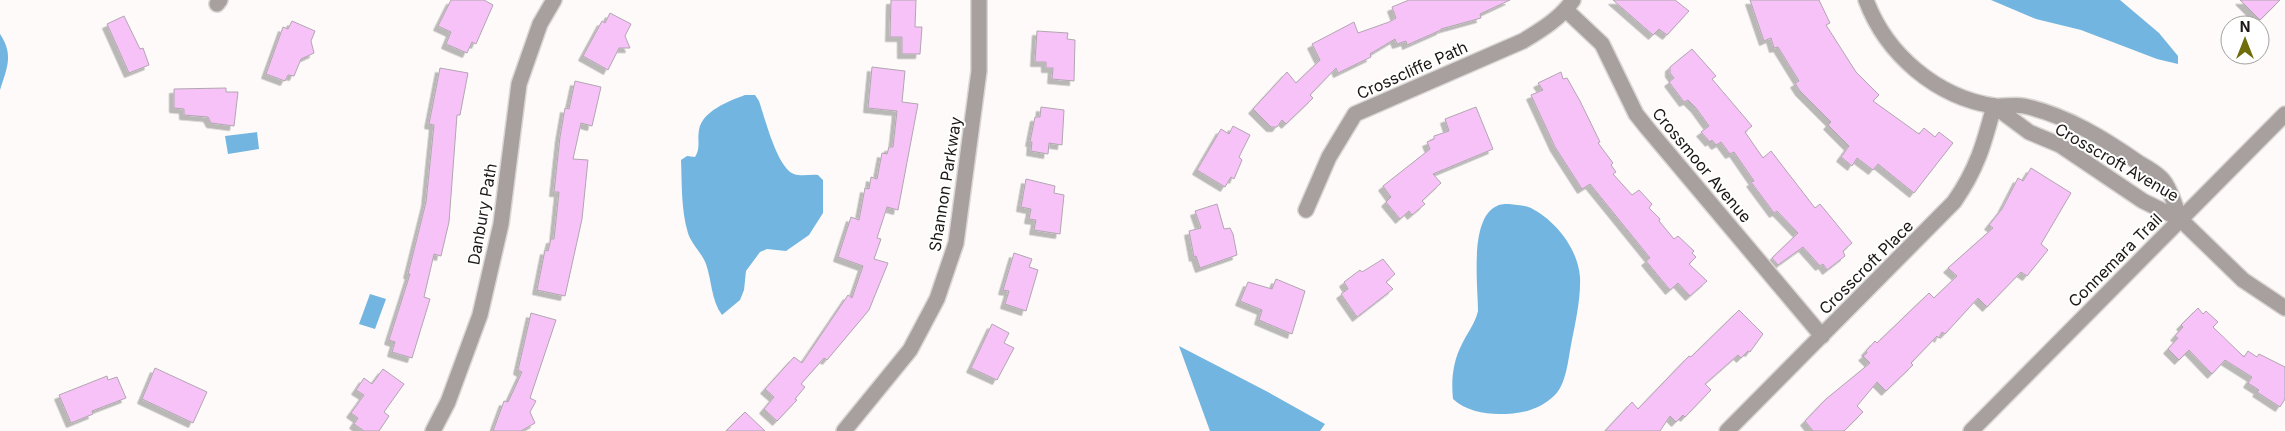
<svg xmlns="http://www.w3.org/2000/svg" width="2285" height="431" viewBox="0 0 2285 431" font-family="Inter,sans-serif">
<defs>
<filter id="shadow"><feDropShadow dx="-4.5" dy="4.5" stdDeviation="0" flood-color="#0004"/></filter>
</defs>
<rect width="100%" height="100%" fill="#fdfaf9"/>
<g fill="#72b5e0">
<polygon points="1991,0 2120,0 2159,33 2178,56 2178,64 2157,59 2081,30 2036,19"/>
<path d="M0,34C14,55 7,68 0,90Z"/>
<path d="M745,95H755L759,101C765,118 777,168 794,174C802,177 810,174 818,175L823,180V213L809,235L786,251L767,249L760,252L746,271L744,290L740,300L722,315C711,300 712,281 706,264C702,253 690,242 688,233C681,210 682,184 681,160L687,156L695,157C701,147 697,141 699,130C702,111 729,101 745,95Z"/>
<polygon points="257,132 259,149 228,154 225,136"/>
<path d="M1509,204C1516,205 1525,205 1531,208C1556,221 1578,249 1580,277C1581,299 1575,324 1571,345C1568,361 1566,384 1555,395C1538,411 1520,414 1499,414C1484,414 1464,410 1453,399C1451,380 1453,361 1462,344C1467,333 1475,324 1478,311C1478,285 1469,218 1497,206C1500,204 1506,204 1509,204Z"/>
<polygon points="370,294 386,299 375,329 359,324"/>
<polygon points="1179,346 1266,391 1325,424 1320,431 1210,431"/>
</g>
<g fill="#f7c2f7" stroke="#b1a6b0" filter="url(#shadow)">
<polygon points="451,0 484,0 493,5 476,44 472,42 467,53 446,44 451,32 438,26"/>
<polygon points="891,0 916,0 915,27 922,27 920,54 902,54 902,37 890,37"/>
<polygon points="1409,0 1510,0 1480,14 1481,18 1441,29 1441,30 1407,45 1406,41 1397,44 1395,39 1370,54 1371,57 1338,73 1336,68 1310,95 1313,98 1286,124 1282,120 1277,127 1271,127 1253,109 1287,72 1296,83 1320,60 1312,44 1354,22 1358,33 1389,22 1396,18 1392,7"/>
<polygon points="1613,0 1675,0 1689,11 1667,35 1659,29 1653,35"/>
<polygon points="1750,0 1819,0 1830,23 1826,25 1856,72 1879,95 1873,101 1919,134 1924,128 1935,137 1939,132 1953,143 1914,193 1878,164 1873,170 1857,158 1852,166 1841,157 1849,146 1828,125 1831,122 1800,91 1795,83 1799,81 1778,47 1774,48 1771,38 1764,41"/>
<polygon points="2240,0 2280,0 2260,20"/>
<polygon points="610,13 631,24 625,36 630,48 619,48 608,70 583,56 602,21 605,23"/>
<polygon points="124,16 140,49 143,48 149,65 129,73 107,24"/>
<polygon points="292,21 315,31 311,41 314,53 301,59 294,76 288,75 285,81 266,74 283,27 288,29"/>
<polygon points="1037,31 1068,33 1067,39 1075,40 1074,81 1052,79 1053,68 1046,68 1046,62 1035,62"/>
<polygon points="1692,49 1716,76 1712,79 1752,126 1745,132 1763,158 1771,151 1815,208 1820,204 1852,243 1843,251 1845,256 1827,270 1823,264 1820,266 1803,247 1778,265 1772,258 1798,233 1777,211 1774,213 1751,182 1754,181 1734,152 1730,154 1721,142 1716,145 1712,140 1710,142 1701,132 1709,126 1696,108 1688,100 1684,102 1669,82 1674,78 1670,73 1670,67"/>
<polygon points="872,67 905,71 902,102 918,104 898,210 887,207 877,238 881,239 874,259 888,263 869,310 827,360 824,358 801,384 805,387 795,399 797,400 777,421 764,409 774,397 765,389 794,357 802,363 848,295 852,298 863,266 838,257 851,217 859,220 865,188 869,189 871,177 877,179 882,153 887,154 889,147 893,147 897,111 868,108"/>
<polygon points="440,68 468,73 460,115 457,115 449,222 441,256 434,254 424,297 430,299 412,358 392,352 395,342 389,340 410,274 408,274 426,202 434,125 429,124"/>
<polygon points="1561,72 1563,79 1567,78 1580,101 1600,142 1598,143 1613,163 1611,165 1616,172 1613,174 1632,195 1639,190 1652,204 1649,208 1660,219 1659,221 1674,239 1678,236 1694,251 1692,253 1696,257 1689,264 1707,281 1690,296 1678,283 1670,290 1646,261 1650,258 1590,184 1582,189 1555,147 1531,95 1543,90 1538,83"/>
<polygon points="575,81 601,87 592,126 581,123 573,159 588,160 582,219 565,296 537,290 545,250 548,251 551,239 554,239 559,192 554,192 560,137 565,108 569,109"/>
<polygon points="226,88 226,92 238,92 234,126 211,123 208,117 184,115 184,109 174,108 174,89"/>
<polygon points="1041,107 1064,110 1062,145 1049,143 1048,154 1031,151 1032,142 1030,142 1035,117 1040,117"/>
<polygon points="1476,107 1493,149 1433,174 1441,183 1422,201 1425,204 1412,215 1409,211 1400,219 1386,202 1391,197 1383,186 1430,149 1427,142 1434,139 1434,136 1449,131 1445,119"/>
<polygon points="1233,126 1250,135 1239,157 1242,160 1234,179 1231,177 1225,187 1197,170 1221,129 1229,134"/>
<polygon points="2031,168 2071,193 2041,244 2048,250 2027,276 2021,272 1987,307 1978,298 1945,334 1942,332 1939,338 1937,336 1911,363 1913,365 1886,391 1877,382 1857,406 1863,412 1844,431 1813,431 1805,421 1826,399 1870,363 1863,356 1867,353 1866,351 1875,341 1877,343 1929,293 1934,298 1957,276 1948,268 1993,228 1989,225 2002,209 2018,178 2023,181"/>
<polygon points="1026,179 1055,186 1054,193 1064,195 1060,234 1034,230 1036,220 1029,219 1031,209 1021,207"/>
<polygon points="1217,204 1224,229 1230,228 1233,234 1237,255 1200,268 1196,256 1194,257 1189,231 1201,228 1195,211"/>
<polygon points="1014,253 1032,259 1029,267 1038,270 1026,311 1005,304 1009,291 1003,290"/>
<polygon points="1383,259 1395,274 1386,282 1393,289 1357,317 1341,294 1348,289 1344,282 1360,270 1362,272"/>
<polygon points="1276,279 1305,291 1292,334 1259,320 1262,310 1240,301 1248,282 1272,289"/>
<polygon points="2198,308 2203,314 2206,311 2218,322 2213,327 2244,357 2248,351 2257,357 2259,354 2285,367 2285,399 2280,407 2257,392 2259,390 2248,383 2252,377 2225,360 2212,374 2189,350 2179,360 2168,349 2178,338 2175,336 2183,327 2181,325"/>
<polygon points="1739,310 1763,334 1750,352 1748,351 1741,358 1738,355 1705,384 1711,390 1685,417 1683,415 1676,422 1670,416 1660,431 1605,431 1632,402 1638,409 1689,356 1691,357"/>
<polygon points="531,313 556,320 530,398 536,401 530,412 535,423 521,431 493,431 504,401 508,402 522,372 518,370"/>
<polygon points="992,324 1009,333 1004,343 1014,348 997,380 971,368"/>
<polygon points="155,368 207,392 193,423 142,399"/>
<polygon points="383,369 404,384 384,412 389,416 379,431 364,431 354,424 358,418 351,413 364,395 356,390 364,378 372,384"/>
<polygon points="107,376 108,380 117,377 126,398 92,411 93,414 71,423 59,395"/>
<polygon points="745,412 765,431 726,431"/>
</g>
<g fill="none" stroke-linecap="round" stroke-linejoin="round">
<defs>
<g id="minor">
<path d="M1866,0C1886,54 1936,97 1994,106C2004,107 2014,104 2024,106C2066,115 2105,139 2139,163C2146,167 2155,172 2161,178C2169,185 2176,208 2180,219"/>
<polyline points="217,4 220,0"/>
<polyline points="1566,10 1602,44 1636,114 1648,129 1822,336"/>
<polyline points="1994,106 2029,132 2060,145 2143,201 2180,219 2243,280 2285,308"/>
<path d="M1306,210L1329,157L1355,114L1523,41C1541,30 1561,18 1573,0"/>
<polyline points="433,431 448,402 480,315 501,224 519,84 540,24 554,0"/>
<polyline points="844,431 910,350 937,299 956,243 979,71 979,0"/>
<path d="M1727,431L1954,202C1977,169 1984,144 1994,106"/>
<polyline points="1971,431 2285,114"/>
</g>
</defs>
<use href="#minor" stroke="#d9d6d4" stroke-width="18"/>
<use href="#minor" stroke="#a7a09f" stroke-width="15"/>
</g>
<g text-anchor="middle" stroke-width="4" stroke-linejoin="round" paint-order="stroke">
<g font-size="16" fill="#1c1614" stroke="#fff">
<text transform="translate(1412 70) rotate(-24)" y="6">Crosscliffe Path</text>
<text transform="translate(2117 162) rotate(30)" y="6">Crosscroft Avenue</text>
<text transform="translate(1702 165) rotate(50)" y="6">Crossmoor Avenue</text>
<text transform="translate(945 184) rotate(-81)" y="6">Shannon Parkway</text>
<text transform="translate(482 214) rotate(-80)" y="6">Danbury Path</text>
<text transform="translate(2115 260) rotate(-45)" y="6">Connemara Trail</text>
<text transform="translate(1866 267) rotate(-45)" y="6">Crosscroft Place</text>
</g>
</g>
<g transform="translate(2245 40)"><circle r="24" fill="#ffffff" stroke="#a4a2a1"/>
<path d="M0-4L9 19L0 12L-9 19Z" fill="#6e6c0b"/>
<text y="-8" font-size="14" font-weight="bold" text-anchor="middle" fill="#1c1614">N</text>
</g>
</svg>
